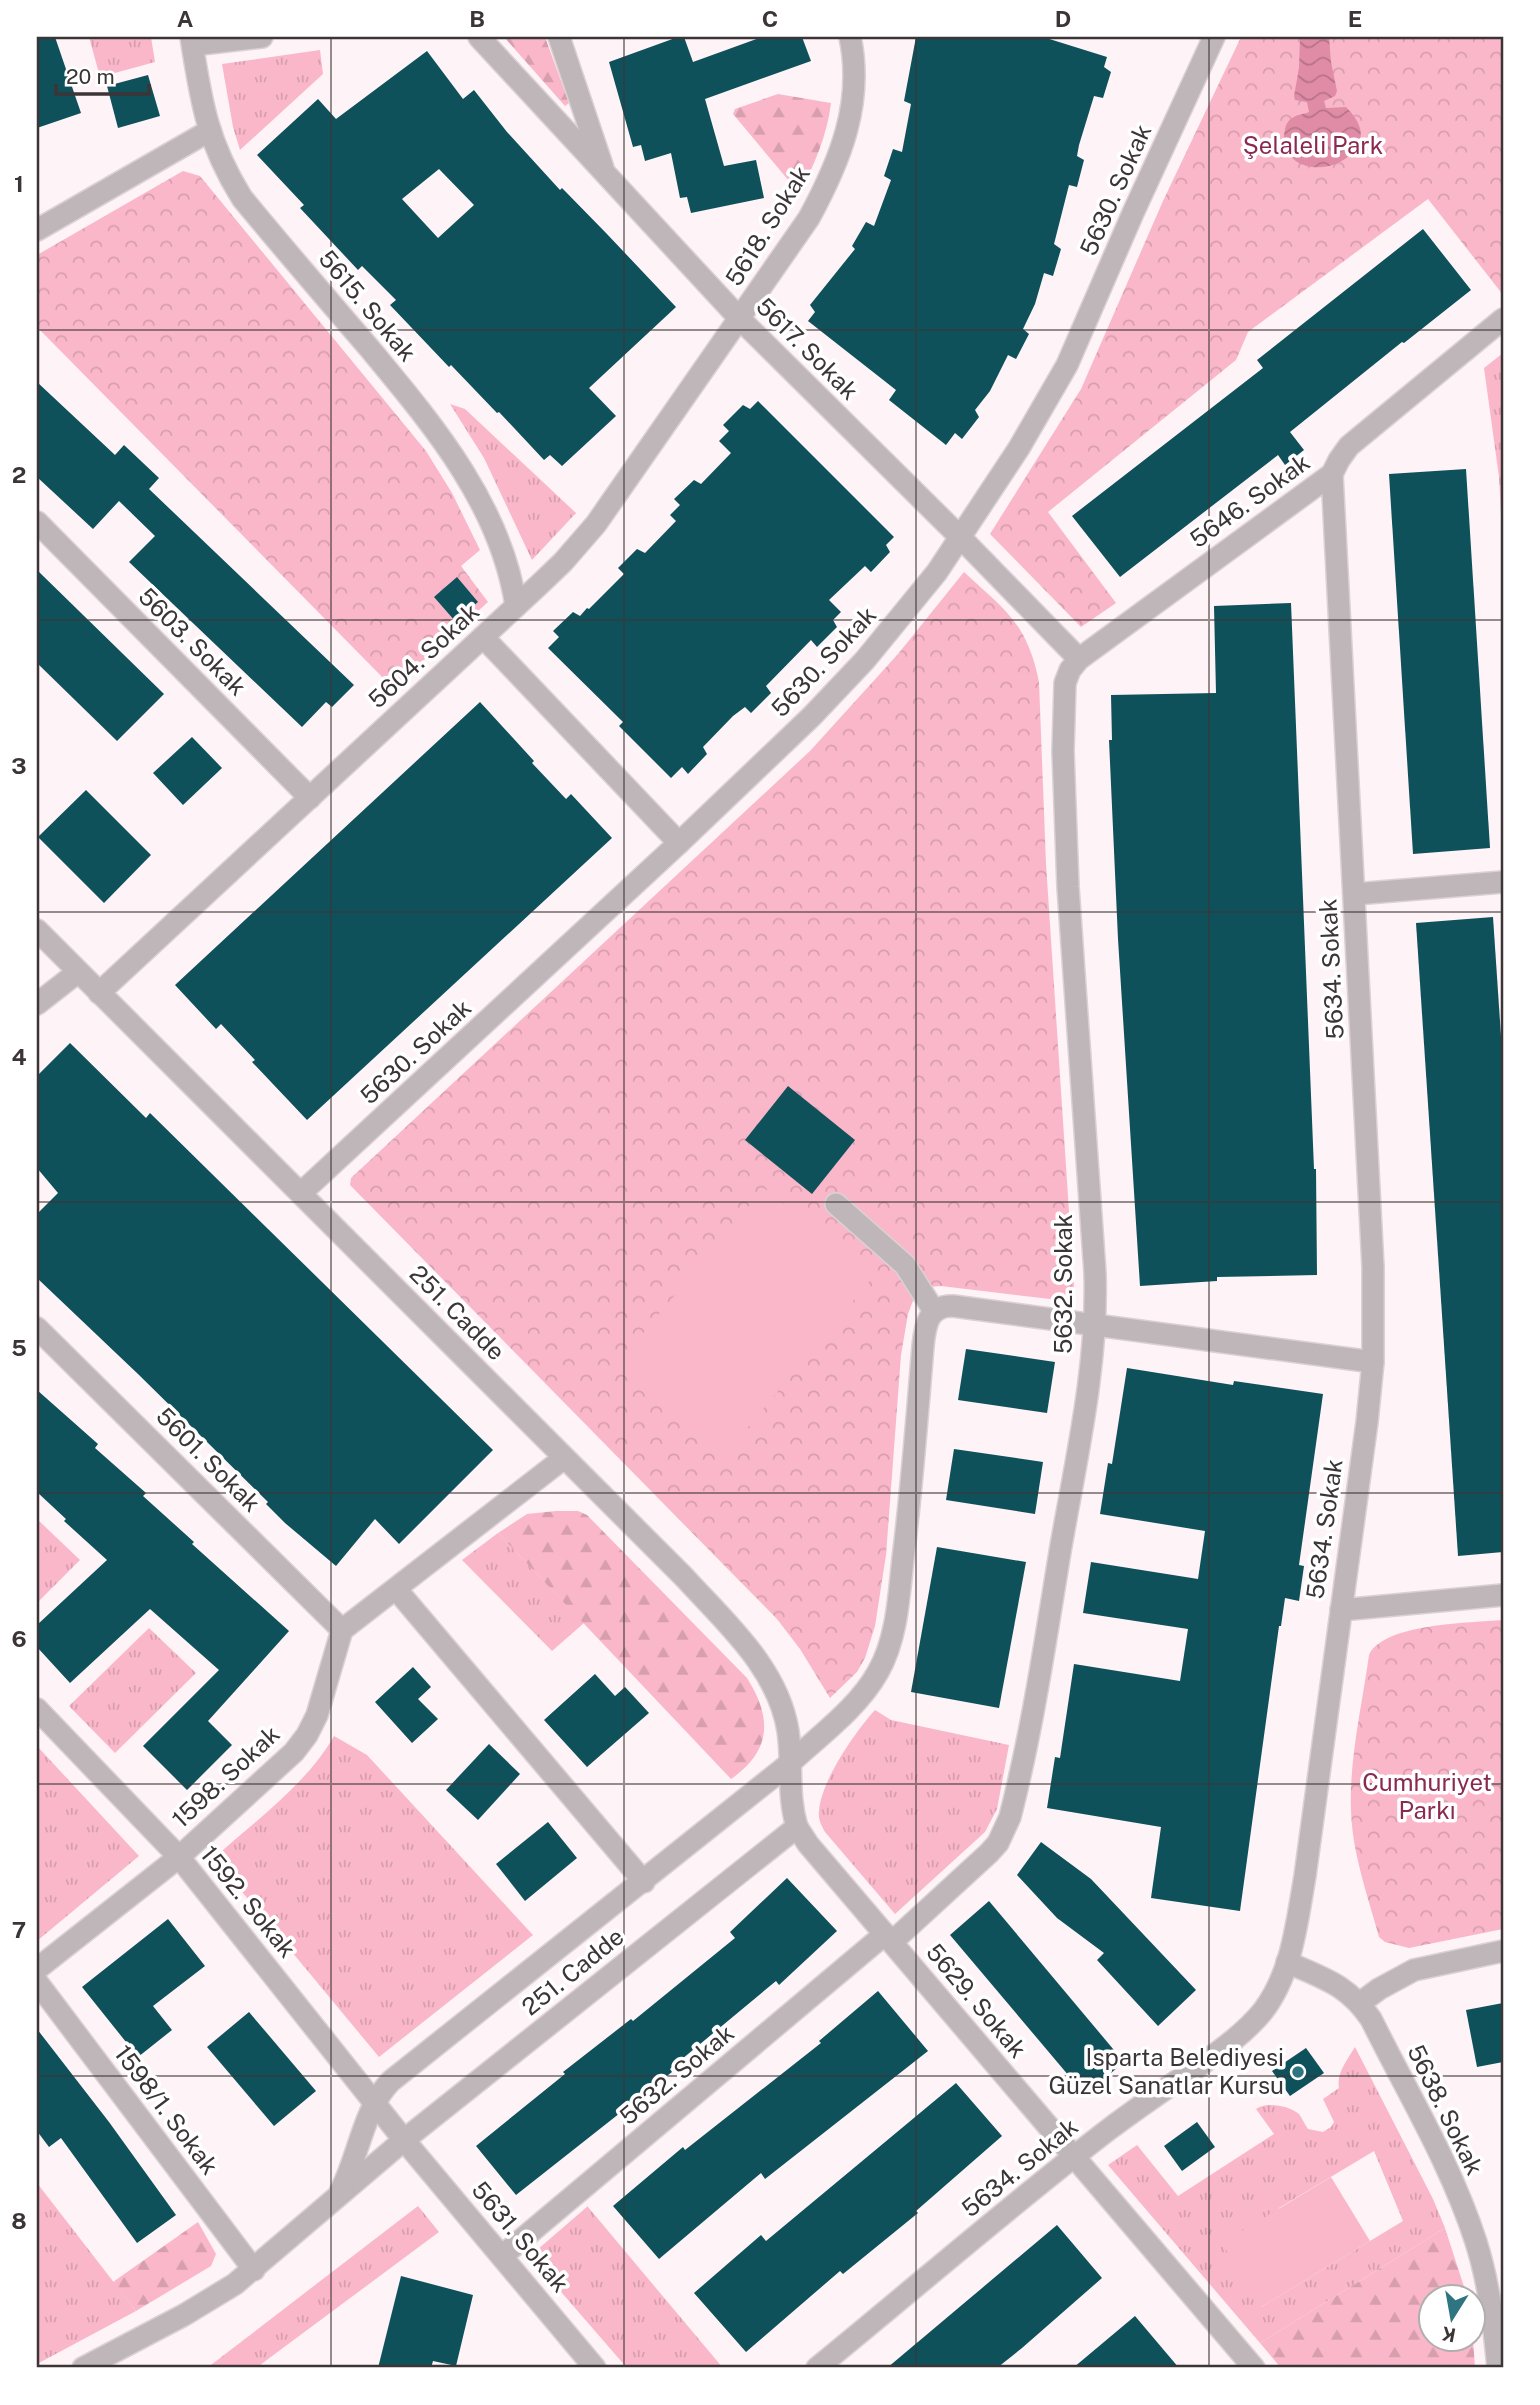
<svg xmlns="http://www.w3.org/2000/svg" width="1540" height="2405" viewBox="0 0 1540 2405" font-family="'Public Sans',sans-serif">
<defs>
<pattern id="grass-tufts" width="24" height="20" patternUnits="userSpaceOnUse" patternTransform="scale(1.75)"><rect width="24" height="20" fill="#fab7ca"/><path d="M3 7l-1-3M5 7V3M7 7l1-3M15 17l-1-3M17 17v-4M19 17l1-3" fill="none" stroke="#d79eae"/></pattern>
<pattern id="forest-firs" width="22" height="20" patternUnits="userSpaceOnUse" patternTransform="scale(1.75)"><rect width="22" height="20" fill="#fab7ca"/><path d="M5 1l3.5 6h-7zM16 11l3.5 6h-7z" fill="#d79eae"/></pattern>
<pattern id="park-crowns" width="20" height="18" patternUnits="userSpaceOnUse" patternTransform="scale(1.75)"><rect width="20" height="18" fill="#fab7ca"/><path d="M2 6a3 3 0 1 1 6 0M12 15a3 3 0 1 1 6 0" fill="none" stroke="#d79eae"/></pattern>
<pattern id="water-waves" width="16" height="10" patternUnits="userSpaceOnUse" patternTransform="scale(1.75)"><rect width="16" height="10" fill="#e08ca6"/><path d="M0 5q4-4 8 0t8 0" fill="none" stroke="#b77388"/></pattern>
</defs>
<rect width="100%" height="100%" fill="#fef3f6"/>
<g fill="url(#grass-tufts)" fill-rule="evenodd">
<polygon points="89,37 151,37 155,62 100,77"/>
<polygon points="320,50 323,74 240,150 233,127 222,64"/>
<polygon points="1503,353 1503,553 1499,477 1484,368"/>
<polygon points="450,404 465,409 576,513 532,560 484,458"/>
<polygon points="37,1519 80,1560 37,1603"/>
<polygon points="498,1533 584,1623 552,1651 462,1560"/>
<polygon points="149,1628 196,1673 115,1753 69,1706"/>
<path d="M875,1710L891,1720L1009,1745L997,1809L985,1832L895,1914L825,1832C821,1825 818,1819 819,1811C821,1781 855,1732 875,1710Z"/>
<path d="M334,1736L367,1755L533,1935L379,2057L214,1858C256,1820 306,1785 334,1736Z"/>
<polygon points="37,1746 139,1856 37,1941"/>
<path d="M1355,2047L1433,2199L1445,2228L1260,2343L1108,2165L1137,2145L1178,2196L1274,2134L1256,2109C1266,2101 1290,2106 1299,2114C1302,2118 1305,2125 1308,2129L1323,2132L1331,2127L1334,2122L1323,2099L1339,2088C1336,2073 1348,2059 1355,2047ZM1374,2151L1403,2221L1261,2307L1279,2208Z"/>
<polygon points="37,2183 136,2311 37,2364"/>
<polygon points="418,2206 439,2232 256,2368 207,2368"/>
<polygon points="588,2206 588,2207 723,2368 627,2368 530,2256"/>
</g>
<g fill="url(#forest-firs)">
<polygon points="504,37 545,37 569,103 565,106"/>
<path d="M778,94L831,103C827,136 814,164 800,194L733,114L735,109Z"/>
<path d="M556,1511H578L587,1515L747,1678C772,1718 772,1750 731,1779L498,1533L527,1514Z"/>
<polygon points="198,2222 216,2254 211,2266 136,2311 113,2282"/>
<polygon points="1445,2228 1467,2296 1432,2296 1432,2338 1473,2339 1475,2368 1281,2368 1260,2343"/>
</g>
<g fill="url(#park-crowns)">
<polygon points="1241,37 1503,37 1503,298 1500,291 1428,199 1248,332 1236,360 1048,512 1116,603 1081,627 990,534 1081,389 1163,201"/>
<polygon points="183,171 200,176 426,451 452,493 480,550 461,566 488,602 393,688 37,327 37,255"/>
<path d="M964,572C1006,611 1027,623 1039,682L1046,864L1075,1302L941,1286L928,1287L914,1298L908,1314L901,1355L886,1555L875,1626L865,1658L857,1672L830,1698L800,1649L777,1619L350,1185L351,1178L810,751L898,654Z"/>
<path d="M1503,1620V1929L1409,1948L1385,1942L1379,1937C1368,1896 1352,1853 1351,1810C1349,1759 1362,1706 1369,1655C1384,1623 1470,1623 1503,1620Z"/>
</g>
<g fill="#fab7ca">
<polygon points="764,1188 873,1277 724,1456 615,1367"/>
<polygon points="1331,2177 1370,2241 1261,2307 1222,2243"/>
</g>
<path fill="url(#water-waves)" d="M1300,37H1329L1331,62L1337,91L1335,96L1324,101L1326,108L1346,107C1356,117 1366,131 1358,145C1337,181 1275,172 1285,129C1286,124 1289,119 1294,117C1298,114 1305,114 1309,112L1307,102L1295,100L1294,96L1299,68Z"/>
<g fill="#0e515a" fill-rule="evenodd">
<polygon points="37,37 55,37 81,113 37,128"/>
<polygon points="678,37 684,37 693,62 762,37 802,37 811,61 705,99 724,166 756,160 764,198 691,213 687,197 680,198 671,153 645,161 641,145 633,147 609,62"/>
<polygon points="916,37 1043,37 1107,57 1104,67 1111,72 1103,98 1094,96 1079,145 1077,156 1084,160 1077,187 1069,185 1054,244 1061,249 1053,276 1044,273 1035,304 1023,329 1029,334 1016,359 1008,355 990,391 975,410 979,417 962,439 955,433 946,445 889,400 896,390 808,321 815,312 810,305 855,249 852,246 866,222 874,226 891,180 884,176 893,149 902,152 911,104 904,101"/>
<path d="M427,51L463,99L474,90L507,132L560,190L562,188L606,233L676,307L589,388L616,416L562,466L550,455L544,460L499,412L497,413L451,365L449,367L390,305L396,300L362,266L358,270L300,208L304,205L257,155L318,99L336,119ZM439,169L474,205L438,238L402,199Z"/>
<polygon points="148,75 160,116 118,128 107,86"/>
<polygon points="1423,229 1471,290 1404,343 1402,342 1290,432 1304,450 1285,465 1278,455 1120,577 1072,516 1263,368 1257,360"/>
<polygon points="37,382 115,455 124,445 159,478 149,489 354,685 332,707 326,702 302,727 129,562 155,536 119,501 93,529 37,477"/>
<polygon points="758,401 894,537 886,545 890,552 871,572 865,566 829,600 841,612 833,620 837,627 817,647 811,640 766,686 771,693 751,713 745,707 733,716 703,747 707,754 688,774 682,767 671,778 619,726 623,722 548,648 559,637 553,631 573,612 580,616 587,608 589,609 624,574 618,568 637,549 645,553 676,521 670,515 680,505 674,499 694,480 701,484 731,453 719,441 729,431 723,425 743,405 750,409"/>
<polygon points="1466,469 1490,848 1413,854 1389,474"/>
<polygon points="37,570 164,694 117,741 37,663"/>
<polygon points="457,577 478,602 455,621 434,597"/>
<polygon points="1291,603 1314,1169 1316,1169 1317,1275 1217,1277 1217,1281 1140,1286 1118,939 1109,740 1112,740 1111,695 1216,693 1214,606"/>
<polygon points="480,702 534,761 532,763 566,799 571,794 612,838 307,1120 252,1062 255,1060 221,1024 216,1029 175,985"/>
<polygon points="192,737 222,768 183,805 153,773"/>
<polygon points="86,790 151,855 104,903 38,837"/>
<polygon points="1493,917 1503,1066 1503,1552 1458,1556 1416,923"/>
<polygon points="70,1043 146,1118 150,1113 493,1450 399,1544 375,1519 336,1566 285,1523 266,1504 268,1502 138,1374 37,1278 37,1214 58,1193 37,1168 37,1076"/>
<polygon points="788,1086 855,1140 812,1194 745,1140"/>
<polygon points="966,1349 1055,1362 1047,1413 958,1400"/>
<polygon points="1127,1368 1233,1385 1234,1381 1323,1394 1299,1565 1304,1566 1299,1601 1285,1598 1281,1626 1279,1626 1240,1911 1151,1898 1161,1827 1047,1808 1055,1757 1060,1758 1074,1664 1180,1681 1188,1629 1083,1613 1091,1562 1198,1579 1205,1531 1100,1514 1108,1463 1112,1464"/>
<polygon points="37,1390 98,1444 95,1448 146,1493 143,1496 194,1542 192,1544 289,1631 208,1721 232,1745 187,1790 143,1746 219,1670 150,1609 70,1683 37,1647 37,1625 107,1560 64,1521 66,1519 37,1492"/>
<polygon points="954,1449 1043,1462 1035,1514 946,1500"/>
<polygon points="937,1547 1026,1562 999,1708 911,1692"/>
<polygon points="413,1667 431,1687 418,1699 438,1719 412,1743 375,1702"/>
<polygon points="595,1674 615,1696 625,1687 649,1713 587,1767 544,1720"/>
<polygon points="489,1744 520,1774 478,1820 446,1790"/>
<polygon points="548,1822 577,1858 525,1901 496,1864"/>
<polygon points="1041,1842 1091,1879 1196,1990 1158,2026 1097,1960 1104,1953 1057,1918 1017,1875"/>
<polygon points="787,1878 837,1931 779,1985 776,1981 670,2069 672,2072 516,2195 476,2146 565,2074 563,2072 631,2019 633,2021 735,1938 730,1932"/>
<polygon points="989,1901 1124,2062 1085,2095 950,1935"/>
<polygon points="168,1919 205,1966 153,2006 172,2030 138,2057 82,1987"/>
<polygon points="878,1991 928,2051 765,2179 761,2173 659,2259 613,2206 683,2147 685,2150 821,2043 819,2041"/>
<polygon points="1503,2003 1503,2062 1477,2067 1466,2010"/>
<polygon points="249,2012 316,2091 274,2126 207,2047"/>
<polygon points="37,2029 109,2122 176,2215 137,2243 61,2138 49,2147 37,2131"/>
<polygon points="1306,2048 1324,2073 1290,2096 1272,2071"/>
<polygon points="956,2083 1002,2136 916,2211 918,2213 843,2274 840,2271 746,2352 694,2293 761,2235 766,2241"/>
<polygon points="1197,2122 1215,2147 1182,2171 1164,2146"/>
<polygon points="1057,2225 1102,2278 1022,2348 997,2368 887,2368"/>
<polygon points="401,2276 473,2295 456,2366 433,2361 431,2368 378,2368"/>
<polygon points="1135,2316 1179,2368 1073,2368"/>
</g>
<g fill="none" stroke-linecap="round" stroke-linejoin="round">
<defs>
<g id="minor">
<path d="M191,37C201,101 207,142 242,198C284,249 327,299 370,349C433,425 501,505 516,606"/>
<polyline points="479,37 740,319 961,538 1079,659"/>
<polyline points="559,37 603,168"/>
<polyline points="193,45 262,37"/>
<polyline points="37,230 209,131"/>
<polyline points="37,522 310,798"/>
<polyline points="483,637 679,843"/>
<polyline points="1355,894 1503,882"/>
<path d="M37,930L685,1578C726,1623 778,1668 788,1731C793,1764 787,1794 797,1827L404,2140L235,2284L184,2315L83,2368"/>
<path d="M99,993L540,584L563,562L596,524L809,218C840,161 864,103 850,37"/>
<polyline points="37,1004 78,972"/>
<polyline points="301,1193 679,843 812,716 865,660 937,572 1019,448 1067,365 1133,213 1214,37"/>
<polyline points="836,1204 905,1265 934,1311"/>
<polyline points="37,1328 342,1630"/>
<polyline points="396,1589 644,1882"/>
<polyline points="1341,1610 1503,1595"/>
<polyline points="37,1709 179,1857 404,2140 595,2368"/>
<polyline points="797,1827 808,1844 1254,2368"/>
<path d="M892,1942L989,1853L998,1843L1010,1817C1033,1728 1046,1636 1061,1546C1077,1455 1098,1364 1095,1273L1068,887L1063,751L1065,683L1070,670L1079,659L1332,474L1339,460L1349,446L1503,319"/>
<path d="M1287,1962C1324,1979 1347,1984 1371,2019C1407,2092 1451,2164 1476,2242C1489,2283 1494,2326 1498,2368"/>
<polyline points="37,1969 179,1857 294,1752 307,1735 317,1715 342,1630 564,1458"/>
<polyline points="37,1982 254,2270"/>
<polyline points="1360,2003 1379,1989 1414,1970 1503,1951"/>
<path d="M340,2192C359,2156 363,2109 391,2081L789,1764C819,1736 858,1708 878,1672C897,1639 899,1596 903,1558C912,1488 917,1417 923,1346C925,1326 928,1305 953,1306L1373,1362"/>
<polyline points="502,2256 885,1934"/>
<path d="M817,2368C914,2289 1009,2206 1108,2130C1137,2108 1168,2087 1199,2066C1221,2050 1245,2033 1263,2011C1292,1973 1297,1922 1305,1876L1367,1422L1373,1362V1267L1332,474"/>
</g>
</defs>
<use href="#minor" stroke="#dbd1d4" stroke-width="24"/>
<use href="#minor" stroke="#beb6b8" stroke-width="21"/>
</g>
<path fill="none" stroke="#3c3537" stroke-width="2" stroke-opacity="0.55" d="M331,37V2368M624,37V2368M916,37V2368M1209,37V2368M37,330H1503M37,620H1503M37,912H1503M37,1202H1503M37,1493H1503M37,1784H1503M37,2076H1503"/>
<circle fill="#2e7581" stroke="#fff" stroke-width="2.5" cx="1298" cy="2072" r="7"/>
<g text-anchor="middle" stroke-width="7" stroke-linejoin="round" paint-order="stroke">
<g font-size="24" fill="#8b2950" stroke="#fff">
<text x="1313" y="154">Şelaleli Park</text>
<text x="1427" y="1791">Cumhuriyet<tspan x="1427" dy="28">Parkı</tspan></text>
</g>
<g font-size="24" fill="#3c3537" stroke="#fff">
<text transform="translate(1116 190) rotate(-66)" y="8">5630. Sokak</text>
<text transform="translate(768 226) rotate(-58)" y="8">5618. Sokak</text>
<text transform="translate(367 306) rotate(50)" y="8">5615. Sokak</text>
<text transform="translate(807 349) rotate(45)" y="8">5617. Sokak</text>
<text transform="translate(1250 501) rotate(-36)" y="8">5646. Sokak</text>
<text transform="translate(192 642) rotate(45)" y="8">5603. Sokak</text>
<text transform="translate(424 656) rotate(-43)" y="8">5604. Sokak</text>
<text transform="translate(824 662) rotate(-47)" y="8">5630. Sokak</text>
<text transform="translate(1332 969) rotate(-93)" y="8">5634. Sokak</text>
<text transform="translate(416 1052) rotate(-43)" y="8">5630. Sokak</text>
<text transform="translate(1064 1284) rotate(-90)" y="8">5632. Sokak</text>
<text transform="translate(457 1313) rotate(45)" y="8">251. Cadde</text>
<text transform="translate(208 1460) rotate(45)" y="8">5601. Sokak</text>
<text transform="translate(1325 1529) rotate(-82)" y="8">5634. Sokak</text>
<text transform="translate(226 1777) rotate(-43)" y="8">1598. Sokak</text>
<text transform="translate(248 1902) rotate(51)" y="8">1592. Sokak</text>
<text transform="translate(573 1972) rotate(-39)" y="8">251. Cadde</text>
<text transform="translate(976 2001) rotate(50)" y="8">5629. Sokak</text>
<text transform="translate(677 2075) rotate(-40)" y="8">5632. Sokak</text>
<text transform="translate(166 2110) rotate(53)" y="8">1598/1. Sokak</text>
<text transform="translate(1445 2110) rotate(64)" y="8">5638. Sokak</text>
<text transform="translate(1020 2168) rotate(-39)" y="8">5634. Sokak</text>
<text transform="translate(520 2237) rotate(50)" y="8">5631. Sokak</text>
</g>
<g font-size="24" fill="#3c3537" stroke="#fff" text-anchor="end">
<text x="1284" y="2066">Isparta Belediyesi<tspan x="1284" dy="28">Güzel Sanatlar Kursu</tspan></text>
</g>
</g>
<rect width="1540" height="2405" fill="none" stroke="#ffffff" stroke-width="77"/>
<g transform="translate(1452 2318) rotate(191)"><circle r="33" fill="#ffffff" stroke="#b1aeaf" stroke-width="2"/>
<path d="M0-5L12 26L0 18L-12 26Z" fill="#2e7581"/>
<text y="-10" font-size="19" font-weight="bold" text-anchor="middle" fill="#3c3537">K</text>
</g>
<path d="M56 84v10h93v-10" fill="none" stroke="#3c3537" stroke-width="3.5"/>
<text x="66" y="84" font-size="21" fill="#3c3537" stroke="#ffffff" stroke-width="5" paint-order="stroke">20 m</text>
<rect x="38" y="38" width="1464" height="2328" fill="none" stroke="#3c3537" stroke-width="2.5"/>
<g font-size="23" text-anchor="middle" font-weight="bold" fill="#3c3537">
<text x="185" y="27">A</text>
<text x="477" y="27">B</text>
<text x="770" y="27">C</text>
<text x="1063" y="27">D</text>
<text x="1355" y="27">E</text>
<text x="19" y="192">1</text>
<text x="19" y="483">2</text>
<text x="19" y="774">3</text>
<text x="19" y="1065">4</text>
<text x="19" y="1356">5</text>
<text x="19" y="1647">6</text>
<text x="19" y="1938">7</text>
<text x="19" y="2229">8</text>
</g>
</svg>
